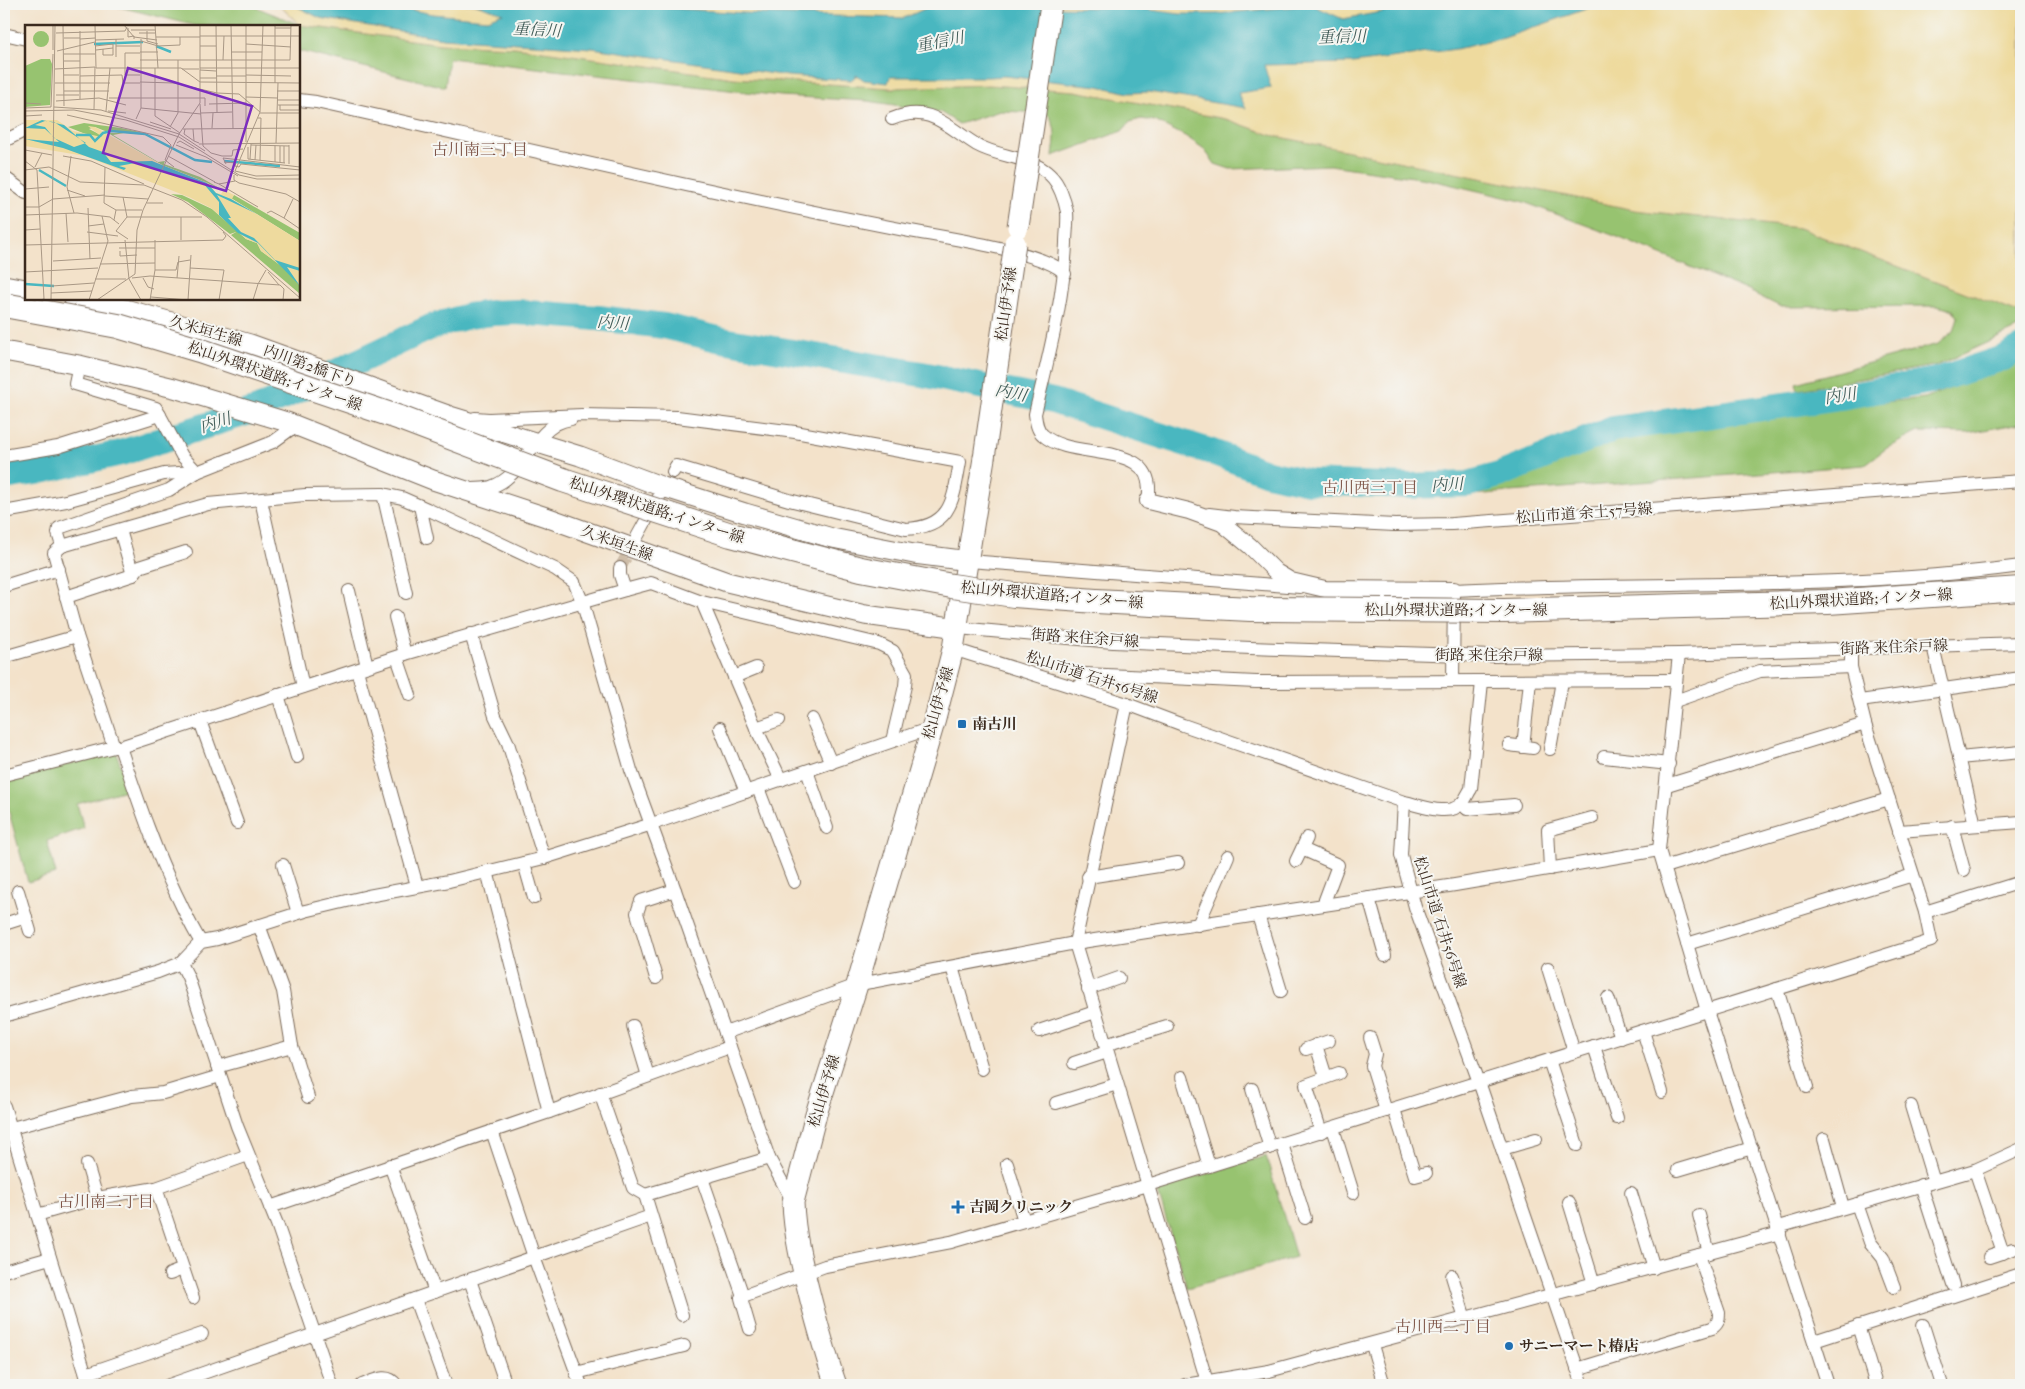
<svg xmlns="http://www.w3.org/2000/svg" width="2025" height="1389" viewBox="0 0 2025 1389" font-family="'IM FELL French Canon','Noto Serif JP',serif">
<rect width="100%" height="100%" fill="#f6f6f2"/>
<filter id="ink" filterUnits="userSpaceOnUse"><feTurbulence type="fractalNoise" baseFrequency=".02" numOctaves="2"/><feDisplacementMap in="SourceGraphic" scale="10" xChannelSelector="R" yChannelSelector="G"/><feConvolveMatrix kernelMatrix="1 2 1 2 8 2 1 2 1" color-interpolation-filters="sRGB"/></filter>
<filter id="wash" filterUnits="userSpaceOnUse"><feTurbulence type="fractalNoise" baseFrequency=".0096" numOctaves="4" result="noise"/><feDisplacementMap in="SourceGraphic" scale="20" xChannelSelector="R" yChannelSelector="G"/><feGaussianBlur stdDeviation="1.12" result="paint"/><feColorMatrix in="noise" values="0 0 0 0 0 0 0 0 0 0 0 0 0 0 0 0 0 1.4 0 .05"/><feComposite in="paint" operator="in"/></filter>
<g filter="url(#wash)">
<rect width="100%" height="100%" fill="#f3e2ca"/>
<g fill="#97c370" stroke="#697647">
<path d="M113,4H248L300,25L440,44L515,47L734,78L890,88L989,85L1075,91L1226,119L1271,135L1635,210L1799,228L2021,314V327L1938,365L1798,390L1796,383L1938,344L1954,331L1958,317L1953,310L1937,306L1781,307L1747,290L1615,236L1521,201L1427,179L1330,165L1230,169L1215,164L1203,148L1185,136L1155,121L1141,119L1130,122L1122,131L1053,156C1055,140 1058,127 1047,113L1000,111L959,124L940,112L868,101L781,96L449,58L445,87L299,51V26H197L112,5Z"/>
<polygon points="2021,361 2021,423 1968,433 1918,432 1887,448 1864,465 1471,495 1583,453 1617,434 1773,413 1925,398"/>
<polygon points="116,752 129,789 77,804 84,828 47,841 56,874 28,882 4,794 4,781"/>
<polygon points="1266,1156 1296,1257 1187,1288 1157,1189"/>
</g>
<polygon fill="#eeda9e" stroke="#94825e" points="278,4 2021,4 2021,314 1799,228 1635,210 1271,135 1226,119 1075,91 989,85 890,88 734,78 515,47 440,44 300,25"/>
<polygon fill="#48b7c0" stroke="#42706f" points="292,4 379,4 433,14 487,19 503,13 476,4 605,4 760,14 904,18 931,6 1135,8 1180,14 1216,14 1312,5 1343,19 1404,8 1466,4 1600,4 1504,38 1456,49 1353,63 1264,65 1271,88 1238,93 1246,108 1149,92 1129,93 1098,86 1004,76 990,77 890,77 888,83 864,80 857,75 851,80 788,76 592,48 443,38 320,18"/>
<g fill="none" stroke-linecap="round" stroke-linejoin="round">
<polyline stroke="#48b7c0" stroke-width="26" points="4,477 36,472 121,453 258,409 431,327 468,316 492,313 516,312 598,318 664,326 722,340 927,375 1053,401 1212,452 1268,473 1309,482 1409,486 1468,484 1499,475 1613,429 1841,397 1936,380 2003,358 2021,348"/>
</g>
</g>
<g filter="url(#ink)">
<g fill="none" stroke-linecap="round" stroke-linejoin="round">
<polyline stroke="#cebda8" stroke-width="12" stroke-dasharray="12 6" stroke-linecap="butt" points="620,568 635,541"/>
<defs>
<g id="minor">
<polyline points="4,34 26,39"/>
<path d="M299,100L316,102C514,146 711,193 910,231C941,237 1048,252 1065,274"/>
<path d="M892,119C930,103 947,127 977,145C1000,158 1031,156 1050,175C1059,183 1065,201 1067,212C1068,222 1066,233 1066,243C1064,300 1048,358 1035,414C1036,422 1037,430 1043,435C1073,463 1160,437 1148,501"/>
<polyline points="4,141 26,130"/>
<polyline points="4,177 26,193"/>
<polyline points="79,365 75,384 156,408 182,456 197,472"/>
<path d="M475,418L489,419L582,415L677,417L795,432L960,462C953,500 952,527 906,529L789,500L676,466L673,472"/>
<polyline points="4,456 58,447 160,415"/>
<path d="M471,489C477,489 485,489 491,487C523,476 529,440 556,424C560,422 566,420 571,419"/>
<polyline points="383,494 406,593"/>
<polyline points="261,500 303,687"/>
<polyline points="420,506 427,538"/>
<polyline points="4,512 66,501 164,474 194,472"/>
<polyline points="1209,514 1234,517 1395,525 1452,524 2021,481"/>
<polyline points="120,530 133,575"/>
<polyline points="637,537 659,497"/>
<polyline points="62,546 58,533 59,528 169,490 197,472 273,442 295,426"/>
<polyline points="969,561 1300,587"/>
<polyline points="4,586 59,569"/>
<polyline points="625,590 651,583 702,602 756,728 781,780"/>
<polyline points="349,591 367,666"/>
<polyline points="66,597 133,575 139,567 186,552"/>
<polyline points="702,602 879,644 893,651 906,674 905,686 892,741"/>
<polyline points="395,617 405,654"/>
<polyline points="958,628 1113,642 1251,648 1493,656 1679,654 2021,643"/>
<polyline points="471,634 495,716 508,743 544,858"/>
<polyline points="77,636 114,747"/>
<polyline points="1933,646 1975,825"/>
<polyline points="953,649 1127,704 1183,725 1404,802 1401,855 1415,907 1479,1082 1583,1385"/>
<polyline points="1679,654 1659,850 1707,1011 1828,1385"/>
<polyline points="4,657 77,636 54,553 62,546 208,504 305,495 383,494 402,498 427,509 555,569 574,582 582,601 631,770 675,890 769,1158 793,1202"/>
<polyline points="397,657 410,695"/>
<polyline points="357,670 417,886"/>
<polyline points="734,677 756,668"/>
<path d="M1453,681L1454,590C1643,581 1833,591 2021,566"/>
<polyline points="1080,689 1085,674 1256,682 1676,680"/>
<polyline points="278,695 297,757"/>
<polyline points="1675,701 1760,671 1851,667"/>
<polyline points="1860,701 2021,678"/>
<polyline points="1127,704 1075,943 1208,1385"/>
<polyline points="812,719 831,763"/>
<polyline points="200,721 237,823"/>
<polyline points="720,728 746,792"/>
<polyline points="756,728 779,720"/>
<polyline points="1509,745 1533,748"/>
<path d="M120,747C137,797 153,846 176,894C184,910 191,927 201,942"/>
<polyline points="1523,747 1530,681"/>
<polyline points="1550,749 1562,681"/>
<polyline points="1604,757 1669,764"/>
<polyline points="1959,758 2021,752"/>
<polyline points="807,771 827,828"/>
<polyline points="4,775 114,747 120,747 405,654 625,590 620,575 620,568"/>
<polyline points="1667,785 1865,724"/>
<polyline points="758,788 794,882"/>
<path d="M1404,802C1420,805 1449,818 1462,803C1466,799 1468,793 1471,789L1482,682"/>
<polyline points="1462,803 1467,809 1514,805"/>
<polyline points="1952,826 1964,870"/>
<polyline points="1899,831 2021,822"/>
<polyline points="1302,849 1338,865 1323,905"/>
<polyline points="1296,861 1307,838"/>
<polyline points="524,863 534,898"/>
<polyline points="283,865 298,913"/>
<polyline points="1664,867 1889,799"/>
<polyline points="1550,869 1548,830 1592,818"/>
<polyline points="487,871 549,1112"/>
<polyline points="1088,877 1178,863"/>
<polyline points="18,891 30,931"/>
<polyline points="1369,898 1385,955"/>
<polyline points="1925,912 2021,882"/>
<polyline points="1258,915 1281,991"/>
<polyline points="4,924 26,917"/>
<polyline points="259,925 283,991 292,1046 308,1097"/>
<polyline points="1198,925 1228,856"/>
<polyline points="1687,944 1913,875"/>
<polyline points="181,963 188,977 237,1126 277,1224 332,1385"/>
<polyline points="952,967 982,1069"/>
<polyline points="1548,968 1574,1052"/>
<polyline points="656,978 637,913 641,901 675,890"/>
<polyline points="1088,989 1119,978"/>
<polyline points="1777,989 1807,1087"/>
<polyline points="1608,998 1621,1038"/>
<polyline points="4,1016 158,972 181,963 201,942 217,939 305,911 368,896 449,881 544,858 652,824 931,728"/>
<polyline points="633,1026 648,1076"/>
<polyline points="1039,1031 1095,1012"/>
<polyline points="1643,1031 1662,1092"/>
<polyline points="725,1033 857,985 871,982 1075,943 1455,885 1659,850"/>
<polyline points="1370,1038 1375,1054 1372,1066 1386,1111"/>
<polyline points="1105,1045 1167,1026"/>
<polyline points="1316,1045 1326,1077"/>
<polyline points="1594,1046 1617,1118"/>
<polyline points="1306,1049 1329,1041"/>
<polyline points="1549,1060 1577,1145"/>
<polyline points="1074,1063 1107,1052"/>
<polyline points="217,1067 292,1046"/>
<polyline points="1182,1077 1209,1166"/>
<polyline points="1252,1089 1270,1148"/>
<polyline points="600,1093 633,1188 645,1195"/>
<polyline points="1056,1103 1117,1084"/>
<polyline points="4,1106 89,1385"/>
<polyline points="1911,1106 1934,1182"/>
<polyline points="1394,1109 1415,1176 1426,1173"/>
<polyline points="1333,1128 1353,1193"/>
<polyline points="4,1130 132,1096 163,1093 220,1076"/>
<polyline points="492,1131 534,1257 581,1385"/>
<polyline points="1321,1132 1306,1085 1339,1073"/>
<polyline points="1824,1139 1843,1207"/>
<polyline points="1282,1144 1305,1218"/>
<polyline points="1502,1149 1536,1139"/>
<polyline points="87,1164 97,1198"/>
<polyline points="1007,1164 1024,1221"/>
<polyline points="390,1165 435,1292"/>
<polyline points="1678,1170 1752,1148"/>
<polyline points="1975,1170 2003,1253"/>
<polyline points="702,1178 743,1296 825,1266 951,1242 1148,1185 1931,941 1925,912 1865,724 1851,667 1851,649"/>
<polyline points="1921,1185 1953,1285"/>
<polyline points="156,1188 193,1298"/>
<polyline points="1631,1193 1654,1268"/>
<polyline points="1569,1202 1594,1284"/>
<polyline points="1857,1204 1870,1242 1883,1258 1894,1287"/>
<polyline points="270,1207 549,1112 730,1047"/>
<polyline points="37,1215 97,1198 156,1188 248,1155"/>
<polyline points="1699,1215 1709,1253"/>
<polyline points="1778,1227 1975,1170 2021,1149"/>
<polyline points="1989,1257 2013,1249"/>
<polyline points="4,1271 50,1258"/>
<polyline points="170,1274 183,1269"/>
<polyline points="1452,1276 1465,1319"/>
<polyline points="470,1280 506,1385"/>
<polyline points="743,1296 741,1298 750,1329"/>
<polyline points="415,1299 446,1385"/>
<polyline points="682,1315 645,1195 769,1158"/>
<polyline points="1923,1325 1942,1385"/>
<polyline points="1858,1326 1876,1385"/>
<polyline points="1814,1341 2021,1274"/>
<polyline points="1372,1345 1384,1385"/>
<path d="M1577,1369L1712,1328C1718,1324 1719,1320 1719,1313L1699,1255"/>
<polyline points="576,1373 684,1346"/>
<polyline points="86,1374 202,1334"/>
<polyline points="169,1385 651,1216"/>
<path d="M362,1385C373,1381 388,1372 396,1385"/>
<polyline points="1185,1385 1269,1371 1780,1233"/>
</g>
<polyline id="tertiary" points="1148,501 1189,511 1222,523 1250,546 1276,572 1291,581 1325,589 1454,590"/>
<g id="secondary">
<polyline points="4,285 26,289"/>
<polyline points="74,299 125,309 250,344 450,416 580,456 663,487 745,513 832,538 914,554 969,561"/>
<polyline points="4,351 79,365 174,388 287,422 433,480 546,517 727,582 865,615 958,628"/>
</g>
<path id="primary" d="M836,1385C827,1360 820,1334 813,1308C804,1273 794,1237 793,1202L816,1114L857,985L935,719L953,649L984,458"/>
<polyline id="motorway" points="1504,611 1828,602 2021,589"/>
</defs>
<use href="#minor" stroke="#7b6a5a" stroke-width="14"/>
<use href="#tertiary" stroke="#7b6a5a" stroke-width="18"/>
<use href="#secondary" stroke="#7b6a5a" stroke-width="21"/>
<use href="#primary" stroke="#7b6a5a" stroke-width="23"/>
<use href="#motorway" stroke="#7b6a5a" stroke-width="26"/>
<use href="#minor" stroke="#fff" stroke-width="12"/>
<use href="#tertiary" stroke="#fff" stroke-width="16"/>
<use href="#secondary" stroke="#fff" stroke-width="19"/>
<use href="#primary" stroke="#fff" stroke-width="21"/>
<use href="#motorway" stroke="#fff" stroke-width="24"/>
<defs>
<g id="primary-bridge">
<polyline points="1018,227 1051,4"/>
<polyline points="984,458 1015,243"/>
</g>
<polyline id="motorway-bridge" points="4,305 118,326 199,350 400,418 563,480 731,535 861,569 952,586 1014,595 1096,601 1250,609 1504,611"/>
</defs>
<use href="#primary-bridge" stroke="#7b6a5a" stroke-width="23" stroke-linecap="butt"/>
<use href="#motorway-bridge" stroke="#7b6a5a" stroke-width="26" stroke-linecap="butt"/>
<use href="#primary-bridge" stroke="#fff" stroke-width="21"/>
<use href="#motorway-bridge" stroke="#fff" stroke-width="24"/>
</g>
</g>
<g fill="#1f6fb2" stroke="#f6f6f2" stroke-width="2">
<rect x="957" y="719" width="10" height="10" rx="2.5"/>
<path d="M955.5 1199.5h5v5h5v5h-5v5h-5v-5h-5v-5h5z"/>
<circle cx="1509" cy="1346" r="5"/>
</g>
<g text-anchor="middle" stroke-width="4" stroke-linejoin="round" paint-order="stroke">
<g font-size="15" fill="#3b2a1e" stroke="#f6f6f2">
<text transform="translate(1006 304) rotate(-82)" y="5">松山伊予線</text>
<text transform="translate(206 331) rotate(16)" y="5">久米垣生線</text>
<text transform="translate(310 366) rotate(20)" y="5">内川第2橋下り</text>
<text transform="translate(275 376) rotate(19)" y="5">松山外環状道路;インター線</text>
<text transform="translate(657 510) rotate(18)" y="5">松山外環状道路;インター線</text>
<text transform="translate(1584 513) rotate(-4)" y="5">松山市道 余土57号線</text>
<text transform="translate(617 543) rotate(20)" y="5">久米垣生線</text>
<text transform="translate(1052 595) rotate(5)" y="5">松山外環状道路;インター線</text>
<text transform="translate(1861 599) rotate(-3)" y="5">松山外環状道路;インター線</text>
<text x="1456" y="615">松山外環状道路;インター線</text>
<text transform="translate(1085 638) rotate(4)" y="5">街路 来住余戸線</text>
<text transform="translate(1894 647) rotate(-2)" y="5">街路 来住余戸線</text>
<text x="1489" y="660">街路 来住余戸線</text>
<text transform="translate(1092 677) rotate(18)" y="5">松山市道 石井56号線</text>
<text transform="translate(938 703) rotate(-74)" y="5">松山伊予線</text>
<text transform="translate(1440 922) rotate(72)" y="5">松山市道 石井56号線</text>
<text transform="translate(824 1091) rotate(-73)" y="5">松山伊予線</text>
</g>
<g font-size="15" font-weight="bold" fill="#3b2a1e" stroke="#f6f6f2" text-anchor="start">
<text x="972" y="729">南古川</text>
<text x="969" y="1212">吉岡クリニック</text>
<text x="1519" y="1351">サニーマート椿店</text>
</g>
<g font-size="16" font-style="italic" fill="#405b57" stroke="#f6f6f2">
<text transform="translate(537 29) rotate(3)" y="6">重信川</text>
<text transform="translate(1342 36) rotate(-2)" y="6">重信川</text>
<text transform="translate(940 41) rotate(-11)" y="6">重信川</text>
<text transform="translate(613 322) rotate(4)" y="6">内川</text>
<text transform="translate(1011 392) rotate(11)" y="6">内川</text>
<text transform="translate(1840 395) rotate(-9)" y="6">内川</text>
<text transform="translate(215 422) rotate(-18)" y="6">内川</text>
<text transform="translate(1447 484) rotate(-4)" y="6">内川</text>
</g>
<g font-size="16" fill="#7e5548" stroke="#f6f6f2">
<text x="480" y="155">古川南三丁目</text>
<text x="1370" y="493">古川西三丁目</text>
<text x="106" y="1207">古川南二丁目</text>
<text x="1443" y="1332">古川西二丁目</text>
</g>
</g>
<g transform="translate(25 25)">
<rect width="275" height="275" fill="#f3e2ca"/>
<path d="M8 14a8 8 0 1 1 16 0a8 8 0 1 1-16 0ZM16,34H25L27,39L25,80L0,82V41ZM59,98L96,103L120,108L80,106L70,102L64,104L78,111L73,114L43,102ZM83,108H99L88,110L133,137L140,136L139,139L175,152L194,163L137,140ZM146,169L157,170L187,184L221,214L232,218L236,226L263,246L275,261V269L206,210L211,207L205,209L163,177ZM209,170L275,208V216L206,173Z" fill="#97c370"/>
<path d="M0,95H32L48,106L77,112L63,101L70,102L137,140L183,158L191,168L196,169L199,165L209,170L207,174L275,216V261L263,246L236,226L232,218L221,214L186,183L166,173L60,131L0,121Z" fill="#eeda9e"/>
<path d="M17,95L39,100L64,122L78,127L86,137L127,136L182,158L191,168L206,174L232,189L192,170L206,193H203L216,207L229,213L250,235L275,243V246L262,242L275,261L233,218L213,208L194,190V177L178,158L110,138L94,141L101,143L99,145L38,123L0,114L34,117L20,104L0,103ZM20,96L29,97L61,118L49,122L29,113L20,102L10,100Z" fill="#48b7c0" fill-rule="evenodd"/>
<path fill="none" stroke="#48b7c0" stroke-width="2.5" d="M69,19L118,17M131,21L146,27M51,110H65L70,116L78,108L86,106L120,109L170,135L187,137M199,136L255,141M14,145L41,161M0,259L29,261"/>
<path fill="none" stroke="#a99885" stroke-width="1" d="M38,0L39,81M70,0L71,43H156L175,57L275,58M99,0L109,12L132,15M130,0L133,43M191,0L192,88M206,0L208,104M103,3V12L109,11V14M250,3H266M106,5H130M122,6V16L133,19M31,8L100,6L102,2M114,8H130M175,11H275M131,12H175M39,13H55M55,14L70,13M91,14V32M70,15L99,14M116,16L133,21L155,20V12M221,19L266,22M70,21L88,19V30H78V24M91,21H115M175,21H191M28,25V0M71,25L88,23M32,26L70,17M115,27H133M206,27H237M39,29H70M115,35H265L266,0M198,35L199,11M39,36H55M100,43V28H115M100,43V50H115M130,43V91L155,108M175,43H275M30,44L70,42L69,84M157,44H174M175,45L191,46M39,50H54M221,50L266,51M55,51L97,50L98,58H115M191,51H221M175,53H191M115,57L149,58L192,68L214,69L235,87M30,58H85M250,58V0M39,66H84M252,66H275M31,70H54M221,72L252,73M84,73H180V81M55,74V6M252,75H275M31,76L74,73L101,80M0,78L16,79M175,79L178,121L186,128L197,131H207L208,125L218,124M184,79L221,78M253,80H275M255,80V85H275M26,82L28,29M29,82L76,85L154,109M0,83L26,82M116,83L176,89M0,86L49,85L101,95L154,112L214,150L232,154H275M81,86L85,43M83,86L101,88M176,88L207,87M235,88H275M42,90L138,112L146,120L140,135L149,142M0,91L17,90M233,93H236L235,135M111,94L116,83V14M125,97L146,104M145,102L153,88V35M187,103L188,88M158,104L275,103M160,104L159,109L169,116M168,104L169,116L174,118M154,109L180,126M221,117V0M152,118L155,116L169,124M251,118L253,58M174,119L275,118M151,120L181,132M226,120L264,121M223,122V134L260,138M0,125L27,130M38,131L66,136L119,159M46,131L42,162L49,188M143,131L190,157M181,132L213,151M225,134L226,119M230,135L231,120M0,136L12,145L19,274L15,275M199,137L211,138L210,141L214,142L216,139L275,145M250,137V120M255,137V121M259,138V121M201,139L198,133L275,142M264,139V120M10,142L17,128M80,142L79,178L91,185L89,195M0,145L24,142L55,157L119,160L157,175L182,192L275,273M210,146L235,87L238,0M210,146L231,151L275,150M209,150V155L214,158L261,169L275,177M189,157L194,159L210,156M194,159L233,182M0,164L24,162M42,165L60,171M80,171L123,174M98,172L102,192L91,206L103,214M122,178H138M0,182H14L28,174L80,170M63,183L65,234M91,185H117M41,188L43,217M242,188L246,186L259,193L268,174M0,190L52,188L85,192L94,199M102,192H177M156,192V215M259,193L275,204M63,201L79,199M0,205L15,204M62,207L93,211M100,215L104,254L116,275M130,215V245M0,220L198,215L201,211L198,207M94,223H130M95,226V231L112,230M28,236L76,233M75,239L130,238M165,243L199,245L194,275M0,247L73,243M243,247L254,260M107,253L125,251L255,260L259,264L258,275M118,253L123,262L129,264M152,253L154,231M70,254H101M233,259L241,245M27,261L69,258M26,268L67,266M126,272L163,275M26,275L30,0M64,275L83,216L77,191M72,275L110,249L112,205L118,185L154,109L175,78V0M125,275L130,245H151L153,237L165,235M163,275L166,230M228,275L233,259"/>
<path fill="#7b2cbf" fill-opacity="0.15" stroke="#7b2cbf" stroke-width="2.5" d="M103,43L227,81L201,166L78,128Z"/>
<rect width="275" height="275" fill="none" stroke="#3b2a1e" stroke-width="2.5"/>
</g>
<rect width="2025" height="1389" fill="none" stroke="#f6f6f2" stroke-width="20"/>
</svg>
